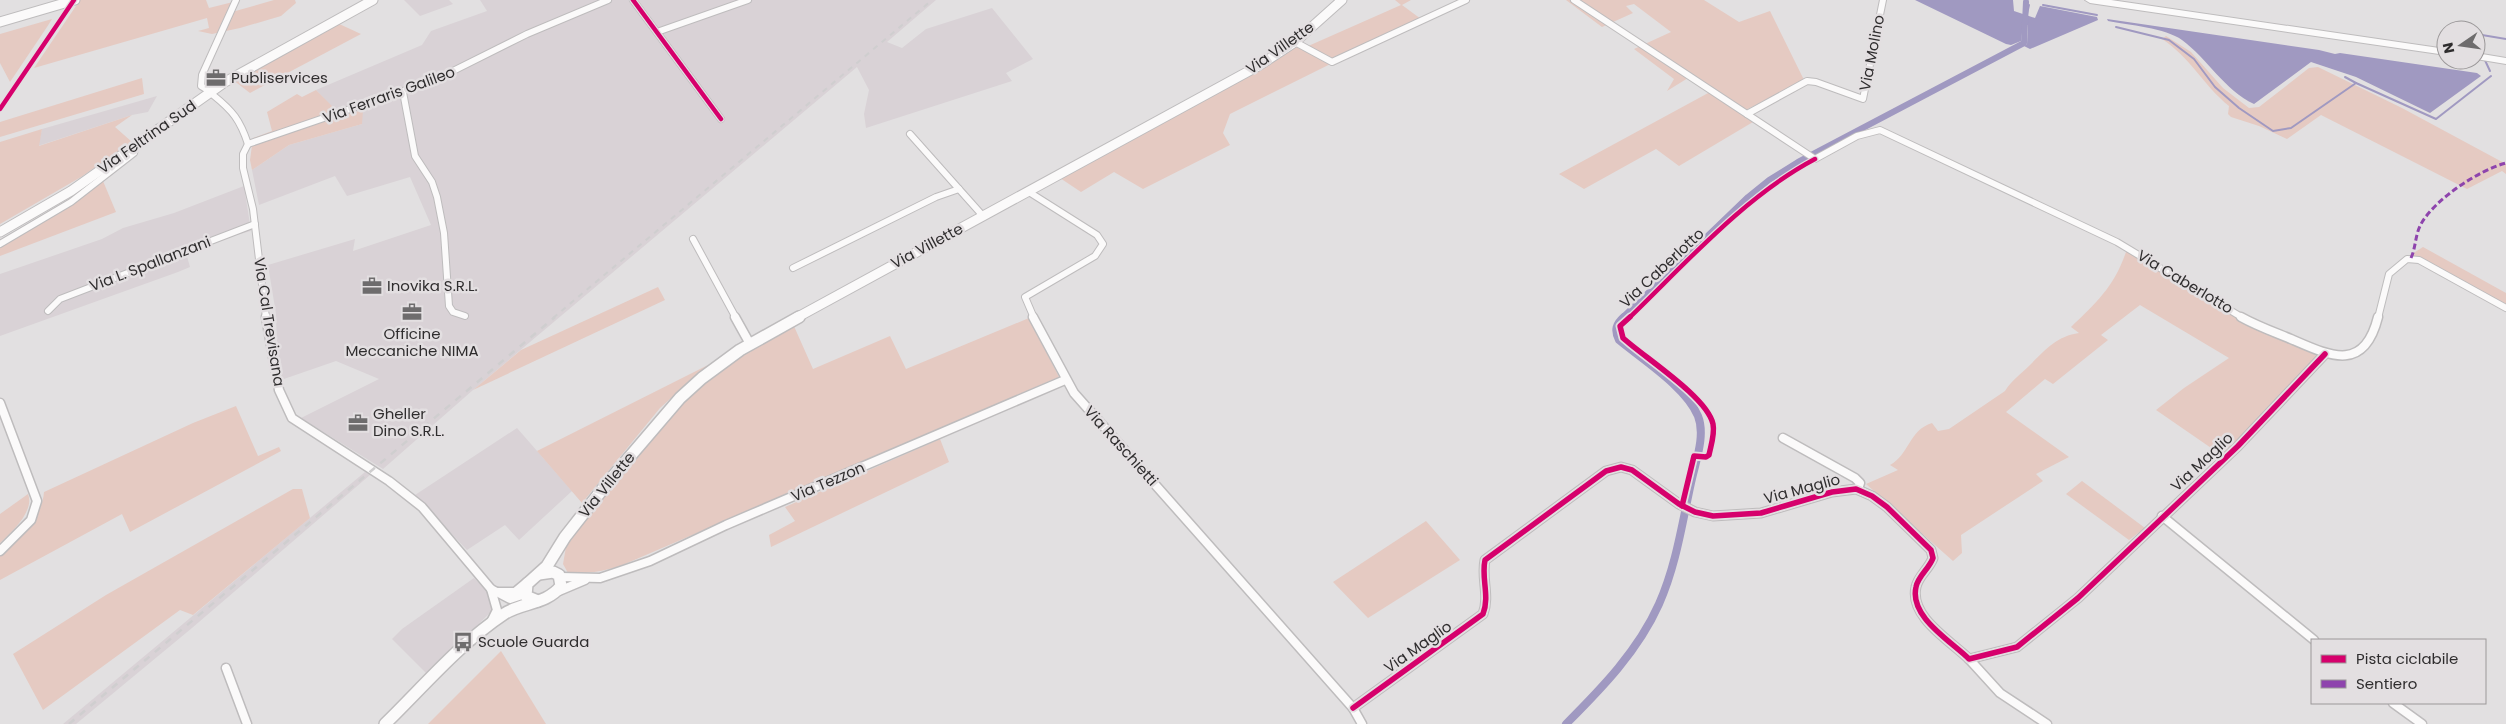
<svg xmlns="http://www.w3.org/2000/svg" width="2506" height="724" viewBox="0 0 2506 724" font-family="Poppins,sans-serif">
<rect width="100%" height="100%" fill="#e2e0e1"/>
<g fill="#d9d2d6">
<polygon points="404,0 449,0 453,4 420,16"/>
<polygon points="480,0 936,0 887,42 902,48 926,29 992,8 1033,59 1006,73 1012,81 866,128 864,114 869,90 857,67 473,390 383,469 301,418 379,379 336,361 281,380 277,352 276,314 268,265 355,239 353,251 431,225 410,177 347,196 335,176 259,205 252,170 289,145 362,124 333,118 331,106 316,90 422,45 431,31 487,11"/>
<polygon points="157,96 148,112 132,115 38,146 42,129"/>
<polygon points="244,186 251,231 185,249 190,267 178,272 0,336 0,274 102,239 123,228 174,213"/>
<polygon points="517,428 572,491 519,540 505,525 467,550 415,495"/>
<polygon points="365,472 370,475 192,628 76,724 63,724"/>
<polygon points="474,578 499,604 427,674 392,639 402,629"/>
</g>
<g fill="#e5cac2">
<polygon points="80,0 206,0 209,8 237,1 232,12 274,0 295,0 296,3 281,16 240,28 212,34 198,31 209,28 207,18 34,68"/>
<polygon points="1395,0 1411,0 1402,5 1421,19 1230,114 1223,133 1230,145 1143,189 1114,172 1081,192 1060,178 1298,41 1306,47 1401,5"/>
<polygon points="1566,0 1704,0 1739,22 1770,11 1804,80 1740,113 1753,122 1679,166 1656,149 1584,189 1559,174 1710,92 1688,78 1667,91 1674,79 1634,49 1671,32 1634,4 1626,6 1633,13 1602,27"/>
<polygon points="52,19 47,27 10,82 0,63 0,34"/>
<polygon points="335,22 361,34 250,93 233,80"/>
<path d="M2166,36L2191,52L2223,88L2249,108L2259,107L2309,68L2318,67L2402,108L2506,164V174L2502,171L2467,189L2321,115L2287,139L2259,126L2231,117L2228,114L2229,106C2204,86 2190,57 2162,39Z"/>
<polygon points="142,78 144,94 0,137 0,122"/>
<polygon points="316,90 332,106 333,118 363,110 362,124 289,145 252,170 250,160 253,138 272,131 267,112 297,94 302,97"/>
<polygon points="132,115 115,127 132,142 81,177 0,224 0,142 42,129 39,146"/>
<polygon points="103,181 116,212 0,256 0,247"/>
<polygon points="2423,247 2506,293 2506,309 2409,256"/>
<path d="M2127,249L2245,319L2328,357L2230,461L2156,410L2184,388L2229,358L2140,305L2101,335L2108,340L2053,384L2045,379L2006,412L2069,457L2036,474L2043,481L1961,535L1962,553L1953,561L1866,484L1898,470L1890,465C1909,455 1909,430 1932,423L1938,431L1949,429L2005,391C2012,380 2021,374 2030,365C2045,350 2057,336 2079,333L2071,327C2097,302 2115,286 2127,249Z"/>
<polygon points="658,287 665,300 473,390 521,350"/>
<path d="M1029,318L1059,377L625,564C607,571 588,574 568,573L563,564L566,547L597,504L672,411L713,374L793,324L813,369L890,336L906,369Z"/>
<polygon points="708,365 660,408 582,503 537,451"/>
<path d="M236,406L258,456L279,447L281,451L130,532L122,514L0,580V555C18,538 42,519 44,492L193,423Z"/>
<polygon points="940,439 949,462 771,547 769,535 795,521 785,507"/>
<polygon points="2082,481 2145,528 2129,540 2066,494"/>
<polygon points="293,489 302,489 310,518 193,615 180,610 43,710 13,654 106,595"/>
<path d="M28,494C35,511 11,533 0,543V514Z"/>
<polygon points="1426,521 1460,560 1368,618 1333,582"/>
<polygon points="501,651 546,724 428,724"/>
</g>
<g fill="#a099c1">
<polygon points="1915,0 2013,0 2014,11 2035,18 2040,6 2097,17 2098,20 2030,49 2024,46 2027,44 2028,25 2023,25 2021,41 2011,45 2006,44"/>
<path d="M2107,19L2319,50L2335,54L2340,53L2477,73L2481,76L2430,113L2356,77L2311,62L2254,104C2224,90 2208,59 2182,40C2166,28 2128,25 2108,21Z"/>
</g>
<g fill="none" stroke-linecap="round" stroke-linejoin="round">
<g stroke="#a099c1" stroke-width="2">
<polyline points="2043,5 2097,15"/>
<polyline points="2027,14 2029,5"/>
<polyline points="2116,27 2169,40 2194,59 2215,87 2239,108 2273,131 2291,128 2356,83 2436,119 2491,76"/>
<polyline points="2476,34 2506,39"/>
<polyline points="2476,41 2490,71"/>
<polyline points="2345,77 2356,83"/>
</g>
<polyline stroke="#a099c1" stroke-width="6" points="1622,318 1748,197 1769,180 1798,162 2024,43 2026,2"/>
<path stroke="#a099c1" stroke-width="8" d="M1566,724C1602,688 1638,651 1659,604C1676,566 1682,524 1691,483C1695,463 1706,436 1698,416C1686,387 1643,360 1619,340C1614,330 1616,324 1624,317"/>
<defs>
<g id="street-far1">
<polyline points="633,0 721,119"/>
<polyline points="1574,0 1815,159 1857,136 1880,130 2117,242 2243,318"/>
<polyline points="657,32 748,0"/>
<polyline points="1295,42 1332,62 1466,0"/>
<polyline points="211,92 201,86 202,75 236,0"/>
<polyline points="403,92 415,156 432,182 437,197 444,233 449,306 453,312 465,316"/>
<path d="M213,95C233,111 240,120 248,144"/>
<polyline points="1747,114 1807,81 1816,82 1863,99 1883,0"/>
<polyline points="910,134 983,216"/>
<polyline points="248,144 243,154 243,168 253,209 266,318"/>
<polyline points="248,144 435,80 527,34 608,0"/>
<polyline points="1029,192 1097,235 1103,244 1095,256 1025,297 1034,318"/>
<polyline points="693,239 736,318"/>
<polyline points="0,244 71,202 134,153 136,145"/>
<polyline points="793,268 936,197 959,189"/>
<polyline points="48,311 60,299 255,224"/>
<polyline points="2378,318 2389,274 2407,259 2419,260 2506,308"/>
</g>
<g id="street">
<polyline points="266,317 279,390 292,418 389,481 422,507 491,589 510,599 525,594"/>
<polyline points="735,317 750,344"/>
<polyline points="1033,317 1074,393 1353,708 1362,724"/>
<path d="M2241,317C2257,326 2274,332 2291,339C2330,356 2364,373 2378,317"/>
<polyline points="0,403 37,501 31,520 0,551"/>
<polyline points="1783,438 1855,478 1860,483 1858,489"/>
<polyline points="2162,516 2314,640"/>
<polyline points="561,577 600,578 650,561 726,525 1065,380"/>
<polyline points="491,589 497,610 492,620"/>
<polyline points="559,591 585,580"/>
<polyline points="498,592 515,592 527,582"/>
<polyline points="1969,659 2000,693 2047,724"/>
<polyline points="226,668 247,724"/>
<polyline points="2393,703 2422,724"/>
<path d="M1353,708L1483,614C1490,596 1481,578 1485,560L1606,471L1621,467L1632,470L1679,504L1695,512L1713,516L1761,513L1832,492L1856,489L1872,496L1887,507L1931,550L1933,558C1929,569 1918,576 1916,587C1909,617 1951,641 1969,659L2017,647L2078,598L2238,446L2325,354"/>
</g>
<g id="secondary-far1">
<polyline points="0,22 75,0"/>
<polyline points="796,318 1260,65 1295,42 1342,0"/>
</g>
<g id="secondary">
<polyline points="538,601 526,596 527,584 547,566 565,537 609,481 680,398 702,378 740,350 799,317"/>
<path d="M385,724C423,687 459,644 504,614C522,602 546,605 561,586L559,575L553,572L539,574"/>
</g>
<polyline id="primary" points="0,232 71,191 225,82 373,0"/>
<g id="highway">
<polygon points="2085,0 2111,0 2446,49 2446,55 2090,3"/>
<polygon points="2476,53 2506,58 2506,64 2476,59"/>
</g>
</defs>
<use href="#street-far1" stroke="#bebcbd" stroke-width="8"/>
<use href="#street" stroke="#bebcbd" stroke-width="11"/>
<use href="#secondary-far1" stroke="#bebcbd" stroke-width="11"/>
<use href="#secondary" stroke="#bebcbd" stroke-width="14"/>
<use href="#primary" stroke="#bebcbd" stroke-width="11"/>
<use href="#highway" stroke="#bebcbd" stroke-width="2"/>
<use href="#street-far1" stroke="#fbfafa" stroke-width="6"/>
<use href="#street" stroke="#fbfafa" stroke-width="8"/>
<use href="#secondary-far1" stroke="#fbfafa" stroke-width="9"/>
<use href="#secondary" stroke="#fbfafa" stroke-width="11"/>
<use href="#primary" stroke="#fbfafa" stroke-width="9"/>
<use href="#highway" fill="#fbfafa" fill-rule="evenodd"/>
<polyline stroke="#cfcecf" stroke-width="2" stroke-dasharray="5.5 5.5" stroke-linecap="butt" points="553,318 932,0"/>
<polyline stroke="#cfcecf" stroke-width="2.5" stroke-dasharray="7 7" stroke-linecap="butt" points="69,724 555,317"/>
<path stroke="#8e44ad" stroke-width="3" stroke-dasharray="6 3" stroke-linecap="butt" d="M2411,258C2416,247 2415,235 2421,224C2435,199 2479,170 2506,163"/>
<defs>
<g id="cycleway-far1">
<polyline points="633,0 721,119"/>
<polyline points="0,109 74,0"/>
<path d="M1629,318C1686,263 1745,196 1815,159"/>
</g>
<g id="cycleway">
<path d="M1630,317L1620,326L1623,338C1645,358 1707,397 1713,424C1715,434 1711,445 1709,455L1706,457L1694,456L1682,506"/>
<path d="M1353,708L1483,614C1490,596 1481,578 1485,560L1606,471L1621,467L1632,470L1679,504L1695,512L1713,516L1761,513L1832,492L1856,489L1872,496L1887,507L1931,550L1933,558C1929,569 1918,576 1916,587C1909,617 1951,641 1969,659L2017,647L2078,598L2238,446L2325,354"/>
</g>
</defs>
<use href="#cycleway-far1" stroke="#e3dfe1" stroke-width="7"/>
<use href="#cycleway" stroke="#e3dfe1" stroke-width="9"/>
<use href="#cycleway-far1" stroke="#d6006c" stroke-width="4.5"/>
<use href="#cycleway" stroke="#d6006c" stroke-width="5.5"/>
</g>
<defs>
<symbol id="office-bare" viewBox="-9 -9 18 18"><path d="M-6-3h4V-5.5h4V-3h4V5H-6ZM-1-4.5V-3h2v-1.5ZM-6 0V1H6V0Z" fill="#6e6c6d" stroke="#e3dfe1" stroke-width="2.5" paint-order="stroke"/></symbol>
<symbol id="bus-bare" viewBox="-9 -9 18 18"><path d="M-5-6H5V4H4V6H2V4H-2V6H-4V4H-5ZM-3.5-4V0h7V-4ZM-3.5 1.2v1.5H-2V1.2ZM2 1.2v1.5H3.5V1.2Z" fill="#6e6c6d" stroke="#e3dfe1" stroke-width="2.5" paint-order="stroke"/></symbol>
</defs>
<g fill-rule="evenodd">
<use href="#office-bare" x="202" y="64" width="28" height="28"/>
<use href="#office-bare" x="358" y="272" width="28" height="28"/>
<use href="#office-bare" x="398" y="298" width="28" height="28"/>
<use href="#office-bare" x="344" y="409" width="28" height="28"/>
<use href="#bus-bare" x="449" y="628" width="28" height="28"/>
</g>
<g text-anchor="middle" stroke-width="5" stroke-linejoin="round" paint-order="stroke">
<g font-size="15" fill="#2f2d2e" stroke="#e3dfe1">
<text transform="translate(1280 48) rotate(-35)" y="5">Via Villette</text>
<text transform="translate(1872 53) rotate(-79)" y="5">Via Molino</text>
<text transform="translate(389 95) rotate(-20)" y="5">Via Ferraris Galileo</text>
<text transform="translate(147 137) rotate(-35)" y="5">Via Feltrina Sud</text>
<text transform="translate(927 246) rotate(-28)" y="5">Via Villette</text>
<text transform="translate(150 264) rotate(-21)" y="5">Via L. Spallanzani</text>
<text transform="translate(1662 268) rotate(-43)" y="5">Via Caberlotto</text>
<text transform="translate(2185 282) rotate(31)" y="5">Via Caberlotto</text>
<text transform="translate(269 322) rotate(81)" y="5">Via Cal Trevisana</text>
<text transform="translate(1121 446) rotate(48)" y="5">Via Raschietti</text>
<text transform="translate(2202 462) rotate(-43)" y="5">Via Maglio</text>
<text transform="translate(828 482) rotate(-23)" y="5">Via Tezzon</text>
<text transform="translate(607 485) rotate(-51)" y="5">Via Villette</text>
<text transform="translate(1802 489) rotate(-15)" y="5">Via Maglio</text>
<text transform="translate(1418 647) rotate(-35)" y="5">Via Maglio</text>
</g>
<g font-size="15" fill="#2f2d2e" stroke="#e3dfe1" text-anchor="start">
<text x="231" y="83">Publiservices</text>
<text x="387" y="291">Inovika S.R.L.</text>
<text x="412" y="339" text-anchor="middle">Officine<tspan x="412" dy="17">Meccaniche NIMA</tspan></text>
<text x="373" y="419">Gheller<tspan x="373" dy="17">Dino S.R.L.</tspan></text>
<text x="478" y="647">Scuole Guarda</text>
</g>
</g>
<rect x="2311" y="639" width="175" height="65" fill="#e3dfe1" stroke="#9b9899"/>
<rect x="2321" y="655" width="25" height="8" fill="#d6006c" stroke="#9b9899"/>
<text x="2356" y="664" font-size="15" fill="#2f2d2e">Pista ciclabile</text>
<rect x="2321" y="680" width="25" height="8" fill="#8e44ad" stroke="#9b9899"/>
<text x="2356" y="689" font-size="15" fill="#2f2d2e">Sentiero</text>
<g transform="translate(2461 45) rotate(257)"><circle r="24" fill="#e3dfe1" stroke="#9b9899"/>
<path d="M0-4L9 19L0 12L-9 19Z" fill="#6e6c6d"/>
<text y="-8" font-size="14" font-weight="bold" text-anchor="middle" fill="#2f2d2e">N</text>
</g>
</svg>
